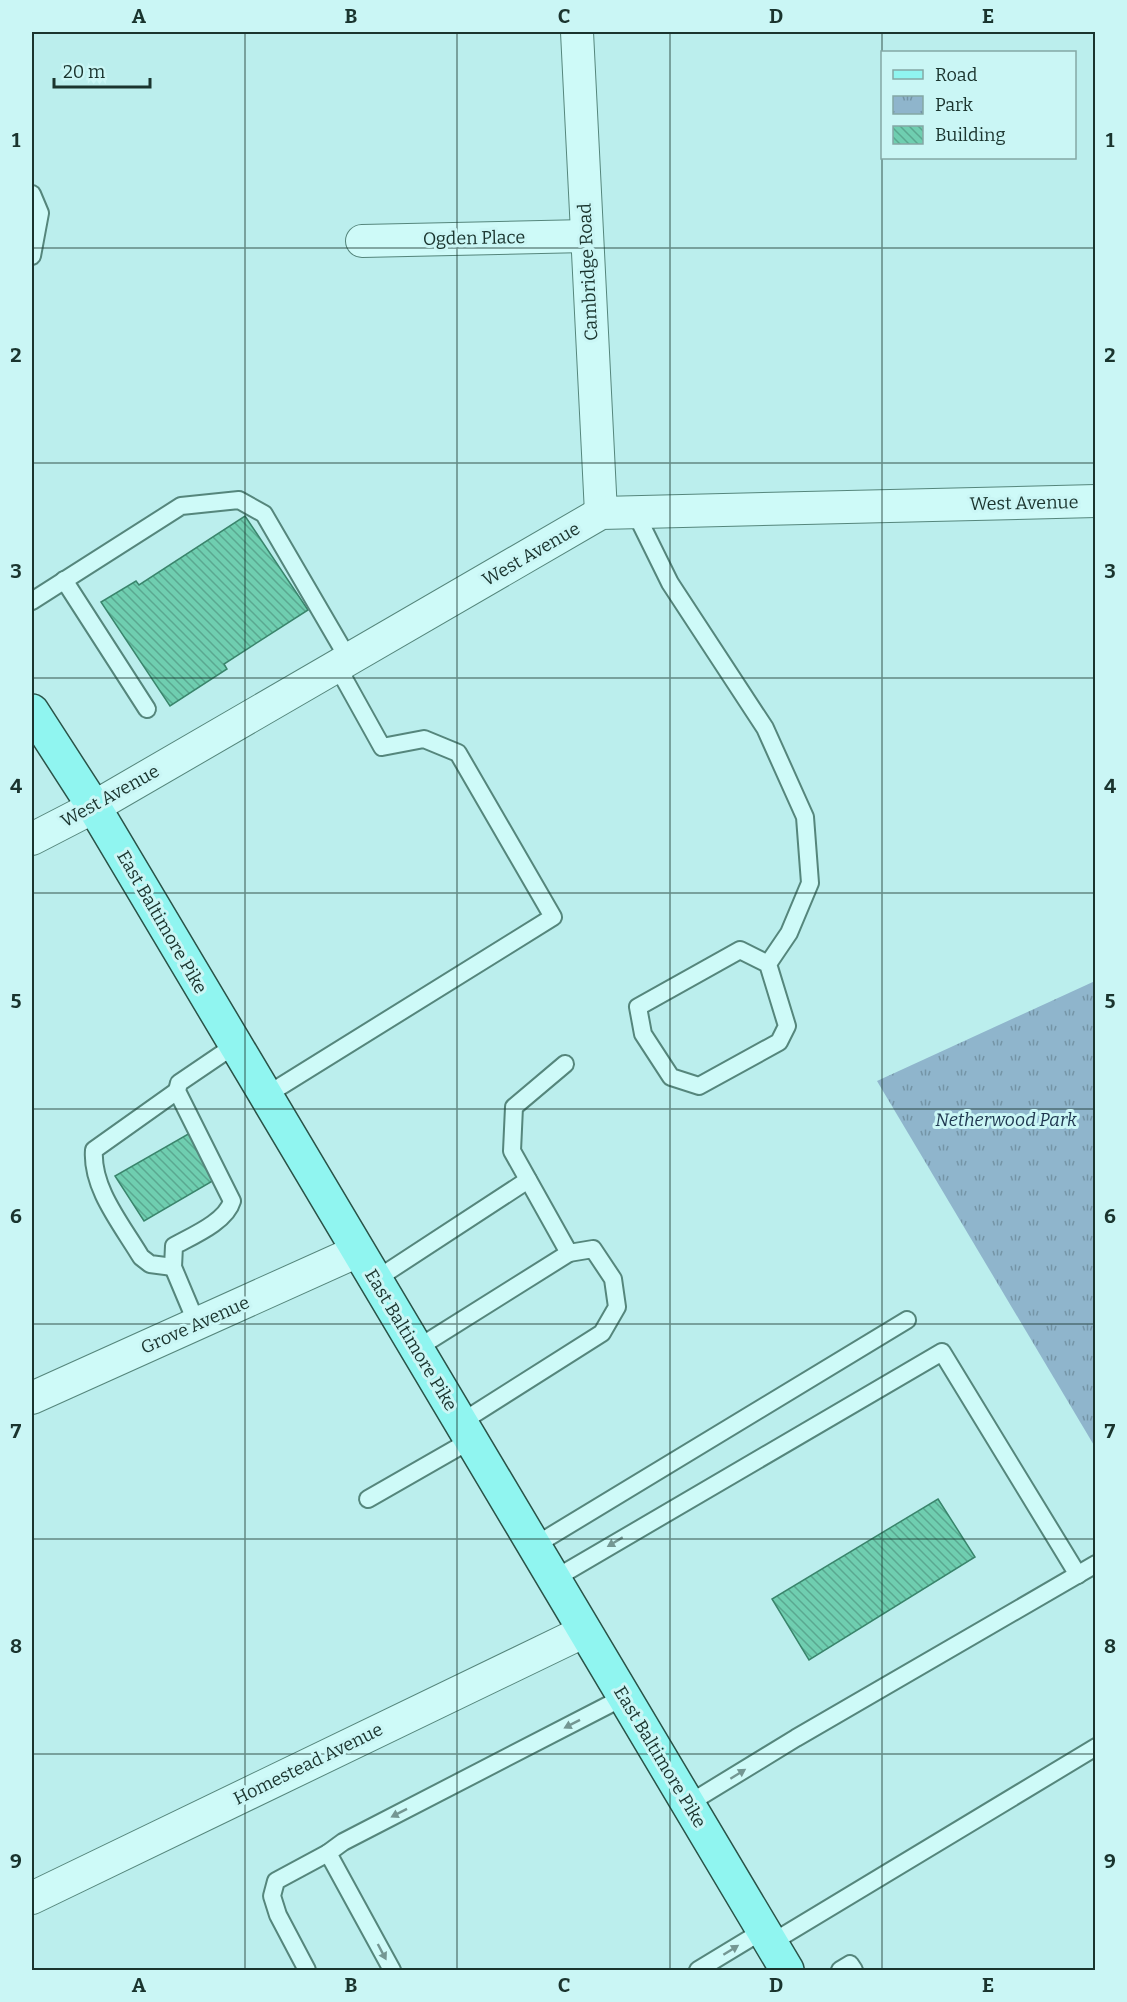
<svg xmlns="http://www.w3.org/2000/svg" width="1127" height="2002" viewBox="0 0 1127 2002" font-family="Bitter,serif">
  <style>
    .park { fill: url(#park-tufts) }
    .building { fill: url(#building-back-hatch); stroke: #3a856c; stroke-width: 1.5 }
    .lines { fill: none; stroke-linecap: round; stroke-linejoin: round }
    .lane-casing { stroke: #55867c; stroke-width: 20 }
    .street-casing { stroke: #55867c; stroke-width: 34 }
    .primary-casing { stroke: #2a5348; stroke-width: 36 }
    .lane { stroke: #cefaf8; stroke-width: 16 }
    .street { stroke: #cefaf8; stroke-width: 32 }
    .primary { stroke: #90f5f0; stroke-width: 33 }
    .oneway { fill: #749793 }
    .grid { fill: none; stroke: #1a342e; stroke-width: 1.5; stroke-opacity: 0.55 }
    .labels { text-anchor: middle; stroke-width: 6; stroke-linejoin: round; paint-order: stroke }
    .street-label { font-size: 18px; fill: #1a342e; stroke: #caf6f5 }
    .park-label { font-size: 18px; font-style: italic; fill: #203851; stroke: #caf6f5 }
    .neatline { fill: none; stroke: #1a342e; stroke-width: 2 }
    .grid-label { font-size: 20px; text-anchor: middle; font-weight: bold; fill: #1a342e }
  </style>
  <defs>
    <pattern id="park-tufts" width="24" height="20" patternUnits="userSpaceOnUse" patternTransform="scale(1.5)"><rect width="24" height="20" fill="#8fb5cc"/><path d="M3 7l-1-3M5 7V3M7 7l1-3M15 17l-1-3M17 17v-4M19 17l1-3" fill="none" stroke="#7494a6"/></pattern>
    <pattern id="building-back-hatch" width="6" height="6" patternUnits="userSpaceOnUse" patternTransform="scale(1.5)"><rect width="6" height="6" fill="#6fceb0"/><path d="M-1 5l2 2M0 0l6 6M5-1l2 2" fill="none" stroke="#5aa890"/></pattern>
  </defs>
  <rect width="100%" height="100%" fill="#bbeeed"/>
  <polygon class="park" points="1095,981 1095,1447 877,1081"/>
  <g class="building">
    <polygon points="245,516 308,610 224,664 227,669 170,706 101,602 136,581 139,585"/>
    <polygon points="190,1133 216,1179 144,1221 115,1176"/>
    <polygon points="938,1499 975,1557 809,1660 772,1599"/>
  </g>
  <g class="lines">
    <defs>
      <g id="lane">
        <polyline points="32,194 40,213 32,256"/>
        <polyline points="635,512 670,583 765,728 805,817 810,883 789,933 768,964 740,950 638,1007 643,1034 671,1077 699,1086 779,1042 787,1026 768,964"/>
        <polyline points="64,580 147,709"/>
        <polyline points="32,601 181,506 239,500 264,514 349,660"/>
        <polyline points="265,1096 553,917 458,753 424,739 382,747 337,666"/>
        <path d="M173 1267 150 1264 141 1257C122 1225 91 1188 94 1150L177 1091"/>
        <polyline points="375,1280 528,1180"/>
        <path d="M197 1324 173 1267 174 1246C192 1236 226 1222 232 1201L177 1091 179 1083 235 1045"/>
        <polyline points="416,1349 569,1253"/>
        <polyline points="460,1423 602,1333 617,1307 613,1279 593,1249 569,1253 512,1151 514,1107 565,1064"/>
        <polyline points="368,1499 471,1440"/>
        <polyline points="534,1546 907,1320"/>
        <polyline points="554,1579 942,1352 1078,1575"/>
        <polyline points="688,1804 796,1738 1096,1564"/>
        <polyline points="771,1943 1096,1747"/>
        <polyline points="307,1970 278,1915 272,1896 276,1881 328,1853"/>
        <polyline points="392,1970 328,1853 343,1842 624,1697"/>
        <polyline points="698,1970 764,1930"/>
        <polyline points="840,1970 850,1964 854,1970"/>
      </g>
      <g id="street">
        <polyline points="577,32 601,513"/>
        <polyline points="362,241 586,236"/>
        <polyline points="32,839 94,807 601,513 1096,501"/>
        <polyline points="32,1398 358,1251"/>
        <polyline points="32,1898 585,1631"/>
      </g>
      <polyline id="primary" points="32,711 94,807 787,1970"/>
    </defs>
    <use href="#lane" class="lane-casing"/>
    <use href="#street" class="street-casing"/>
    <use href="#primary" class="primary-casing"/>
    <use href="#lane" class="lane"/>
    <use href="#street" class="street"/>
    <use href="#primary" class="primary"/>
  </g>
  <defs><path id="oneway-solid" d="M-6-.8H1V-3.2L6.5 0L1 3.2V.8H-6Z" transform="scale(1.5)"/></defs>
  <g class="oneway">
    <use href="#oneway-solid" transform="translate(615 1542) rotate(149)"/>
    <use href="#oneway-solid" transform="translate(572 1724) rotate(153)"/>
    <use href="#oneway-solid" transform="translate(738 1774) rotate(-32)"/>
    <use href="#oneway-solid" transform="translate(399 1813) rotate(153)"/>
    <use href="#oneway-solid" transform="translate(731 1950) rotate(-32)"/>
    <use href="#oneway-solid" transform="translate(382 1952) rotate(62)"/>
  </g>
  <path class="grid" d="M245 32V1970M457 32V1970M670 32V1970M882 32V1970M32 248H1096M32 463H1096M32 678H1096M32 893H1096M32 1109H1096M32 1324H1096M32 1539H1096M32 1754H1096"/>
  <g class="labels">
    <g class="street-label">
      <text transform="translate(474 238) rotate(-1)" y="6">Ogden Place</text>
      <text transform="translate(588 272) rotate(-93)" y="6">Cambridge Road</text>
      <text transform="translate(1024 503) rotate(-1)" y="6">West Avenue</text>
      <text transform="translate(531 554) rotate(-30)" y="6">West Avenue</text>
      <text transform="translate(110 796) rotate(-29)" y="6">West Avenue</text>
      <text transform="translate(162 922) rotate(60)" y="6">East Baltimore Pike</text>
      <text transform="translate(195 1325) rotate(-24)" y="6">Grove Avenue</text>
      <text transform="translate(411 1340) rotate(59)" y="6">East Baltimore Pike</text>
      <text transform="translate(660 1757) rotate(59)" y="6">East Baltimore Pike</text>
      <text transform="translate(308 1764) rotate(-26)" y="6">Homestead Avenue</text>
    </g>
    <g class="park-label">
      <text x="1006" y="1126">Netherwood Park</text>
    </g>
  </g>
  <rect width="1127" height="2002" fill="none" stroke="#caf6f5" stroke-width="66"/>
  <rect x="881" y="51" width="195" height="108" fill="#caf6f5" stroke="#84a8a5" stroke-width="1.5"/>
  <rect x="893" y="70" width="30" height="9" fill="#90f5f0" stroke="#84a8a5" stroke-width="1.5"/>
  <text x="935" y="81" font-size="18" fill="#1a342e">Road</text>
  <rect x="893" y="96" width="30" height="18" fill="url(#park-tufts)" stroke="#84a8a5" stroke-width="1.5"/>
  <text x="935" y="111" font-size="18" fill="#1a342e">Park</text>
  <rect x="893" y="126" width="30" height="18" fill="url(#building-back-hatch)" stroke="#84a8a5" stroke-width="1.5"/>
  <text x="935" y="141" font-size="18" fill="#1a342e">Building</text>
  <path d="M54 78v9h96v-9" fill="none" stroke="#1a342e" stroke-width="3"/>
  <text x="63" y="78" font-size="18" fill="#1a342e" stroke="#caf6f5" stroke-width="4.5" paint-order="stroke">20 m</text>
  <rect x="33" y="33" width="1061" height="1936" class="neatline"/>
  <g class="grid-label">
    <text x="139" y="23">A</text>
    <text x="351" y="23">B</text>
    <text x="564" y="23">C</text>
    <text x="776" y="23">D</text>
    <text x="988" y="23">E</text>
    <text x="16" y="147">1</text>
    <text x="1110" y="147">1</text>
    <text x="16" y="362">2</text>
    <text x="1110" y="362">2</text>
    <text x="16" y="578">3</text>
    <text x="1110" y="578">3</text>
    <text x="16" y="793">4</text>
    <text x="1110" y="793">4</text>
    <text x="16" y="1008">5</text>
    <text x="1110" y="1008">5</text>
    <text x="16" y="1223">6</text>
    <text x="1110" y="1223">6</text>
    <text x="16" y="1438">7</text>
    <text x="1110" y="1438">7</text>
    <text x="16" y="1653">8</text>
    <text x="1110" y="1653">8</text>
    <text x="16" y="1868">9</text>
    <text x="1110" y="1868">9</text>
    <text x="139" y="1992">A</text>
    <text x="351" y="1992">B</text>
    <text x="564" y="1992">C</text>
    <text x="776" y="1992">D</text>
    <text x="988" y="1992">E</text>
  </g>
</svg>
